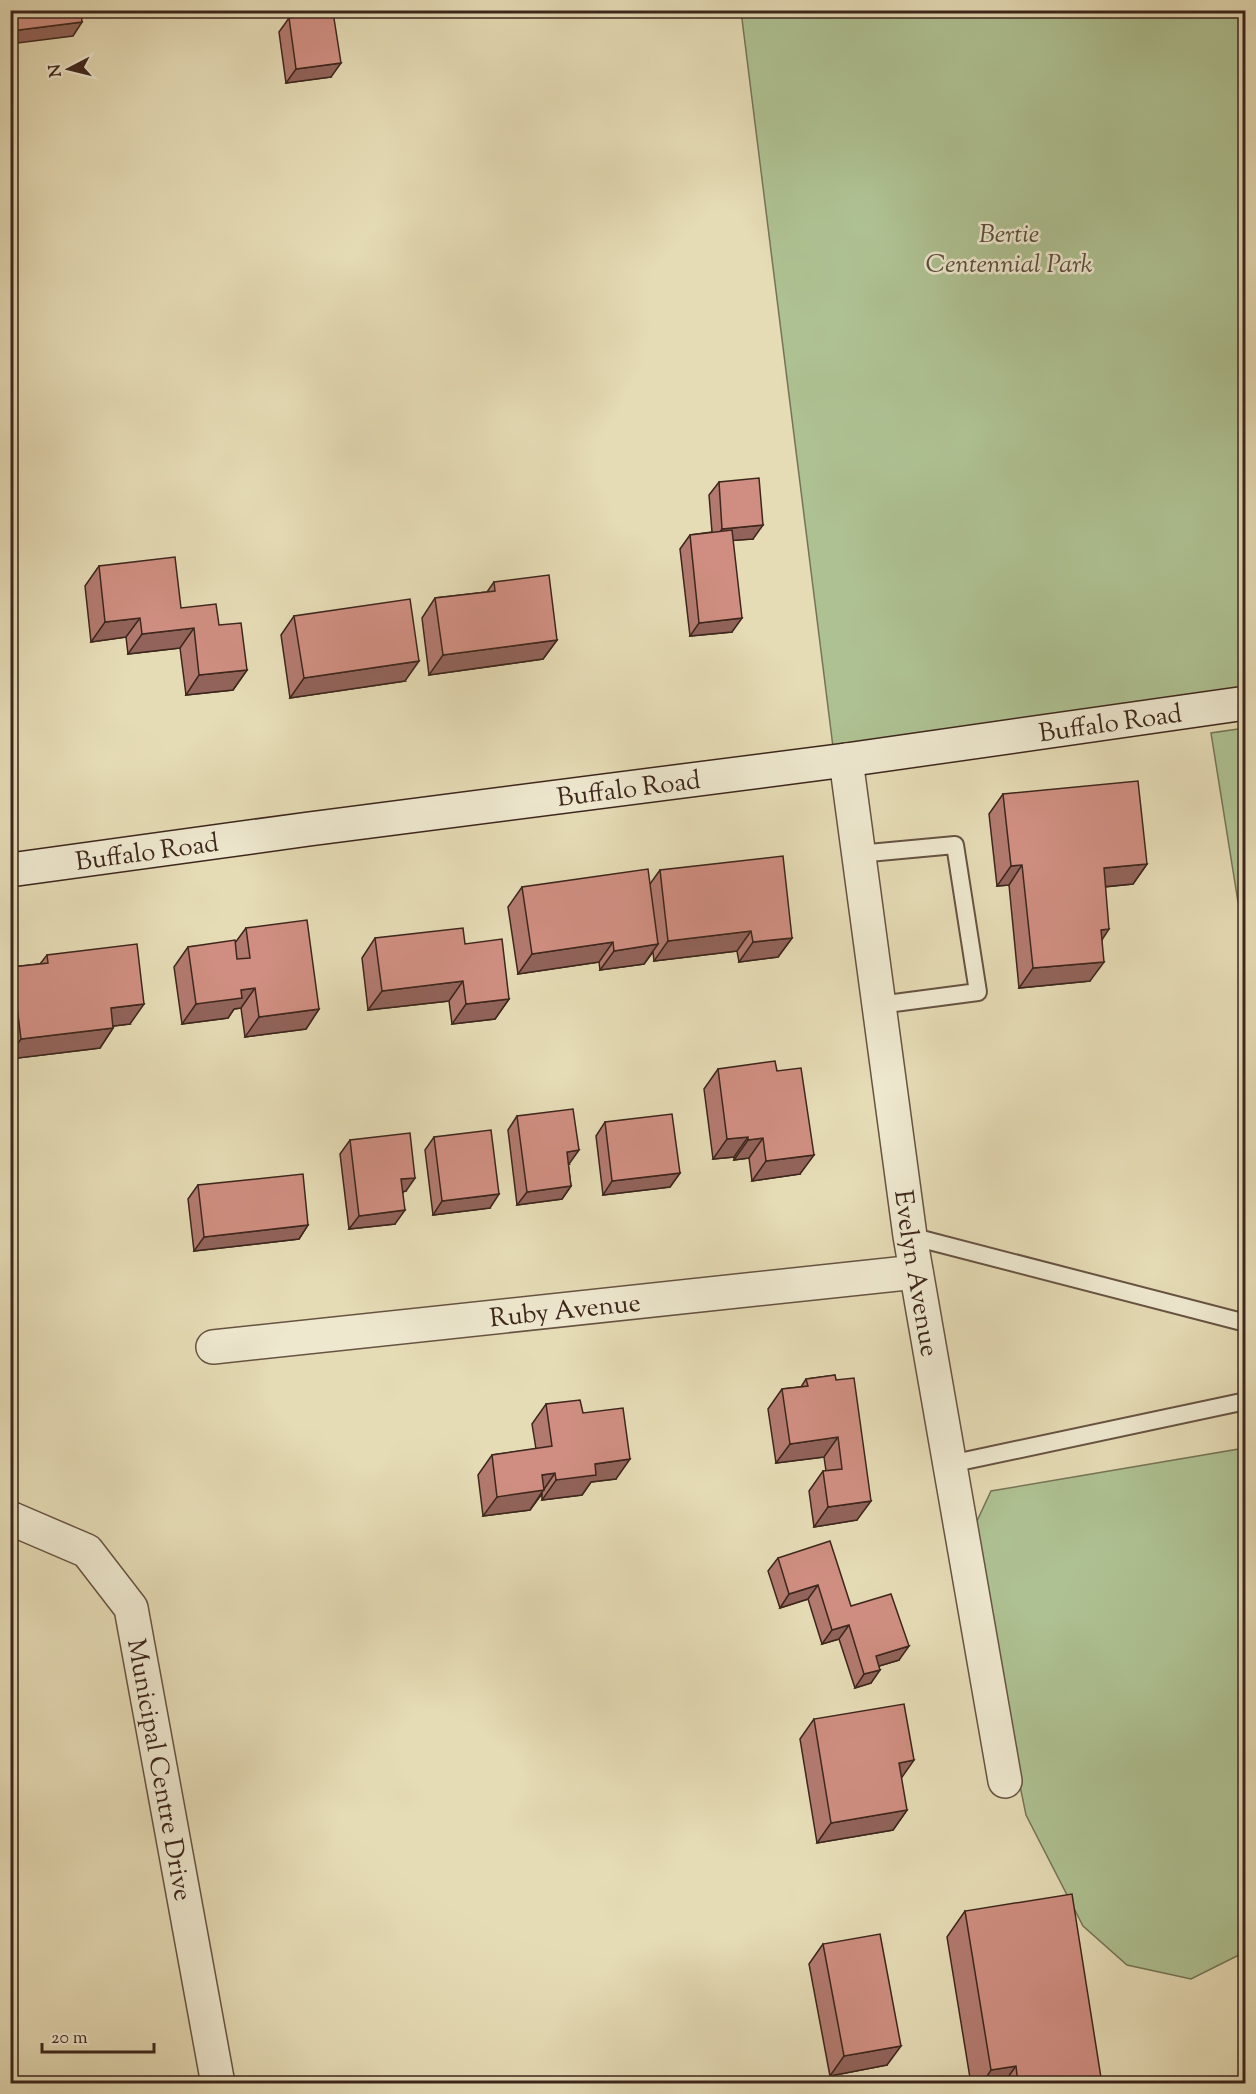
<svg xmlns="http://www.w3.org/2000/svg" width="1256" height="2094" viewBox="0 0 1256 2094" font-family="'Sorts Mill Goudy',serif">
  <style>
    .green { fill: #aec192; stroke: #767457; stroke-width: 1.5 }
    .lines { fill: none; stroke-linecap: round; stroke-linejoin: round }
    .lane-casing { stroke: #675342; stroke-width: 20 }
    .street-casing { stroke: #675342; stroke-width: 36 }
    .secondary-casing { stroke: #3d261c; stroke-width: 36 }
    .lane { stroke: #eee8cf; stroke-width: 16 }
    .street { stroke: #eee8cf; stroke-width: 33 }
    .secondary { stroke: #eee8cf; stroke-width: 33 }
    .wall { fill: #b27a6f; stroke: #3d261c; stroke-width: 1.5 }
    .shaded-wall { fill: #91635a; stroke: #3d261c; stroke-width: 1.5 }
    .building { fill: #cf8e81; stroke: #3d261c; stroke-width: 1.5 }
    .labels { text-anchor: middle; stroke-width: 5; stroke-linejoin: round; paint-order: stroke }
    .park-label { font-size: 26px; font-style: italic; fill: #594d3a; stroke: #eee8cf }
    .street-label { font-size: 26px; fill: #3d261c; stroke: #eee8cf }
  </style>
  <rect width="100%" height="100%" fill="#e5dbb5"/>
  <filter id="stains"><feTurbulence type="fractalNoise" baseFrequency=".00333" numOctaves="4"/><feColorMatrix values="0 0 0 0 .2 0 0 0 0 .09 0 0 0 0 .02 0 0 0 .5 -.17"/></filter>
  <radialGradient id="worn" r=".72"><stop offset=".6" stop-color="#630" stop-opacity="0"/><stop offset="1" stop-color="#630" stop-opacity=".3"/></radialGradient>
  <g class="green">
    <polygon points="741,11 1245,11 1245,699 834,755"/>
    <polygon points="1245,728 1246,728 1245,910 1238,902 1211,733"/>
    <polygon points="1245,1448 1245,1952 1191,1979 1127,1965 1083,1926 1026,1815 969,1538 991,1491"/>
  </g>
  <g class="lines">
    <defs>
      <g id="lane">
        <polyline points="858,854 955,845 978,992 879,1005"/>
        <polyline points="910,1236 1246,1323"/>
        <polyline points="950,1464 1246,1401"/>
      </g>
      <g id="street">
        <path id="s1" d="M846 760 910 1236 1005 1781"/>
        <path id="s2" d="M213 1347 916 1272"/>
        <path id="s3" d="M10 1518 87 1551 131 1608 218 2084"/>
      </g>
      <g id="secondary">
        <path id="s4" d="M10 870 309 829 846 760 1246 703"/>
      </g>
    </defs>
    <use href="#lane" class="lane-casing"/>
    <use href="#street" class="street-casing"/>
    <use href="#secondary" class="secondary-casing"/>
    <use href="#lane" class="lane"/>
    <use href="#street" class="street"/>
    <use href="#secondary" class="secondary"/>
  </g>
  <g class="wall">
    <polygon points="289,18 331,77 286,83 279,32"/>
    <polygon points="719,482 753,539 733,540 732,632 690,636 680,549 690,535 712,532 709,495"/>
    <polygon points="99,566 181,608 219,625 247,670 233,690 186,695 180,648 128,654 126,637 91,642 85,586"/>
    <polygon points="494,582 557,640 543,659 429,675 422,618 435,598 487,592"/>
    <polygon points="294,616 405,681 290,698 281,635"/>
    <polygon points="1003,794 1147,864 1133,884 1105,887 1102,940 1090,981 1019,988 1009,885 997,886 989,814"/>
    <polygon points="660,870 792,938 778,957 739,962 737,951 654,961 653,952 644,964 600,970 599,962 518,974 508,907 522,887 650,884"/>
    <polygon points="246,928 319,1009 306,1029 245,1037 241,1008 234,1009 228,1018 182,1024 174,967 188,947 235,943"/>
    <polygon points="375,938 465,944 509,999 495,1019 452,1024 449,1001 368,1010 362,958"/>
    <polygon points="47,955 130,1024 113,1026 113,1028 100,1048 10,1059 10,969 12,967 40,964"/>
    <polygon points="718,1069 800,1174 752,1181 749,1158 734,1160 734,1157 713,1159 704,1089"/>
    <polygon points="517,1116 569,1164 568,1164 571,1186 562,1199 517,1205 508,1130"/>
    <polygon points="605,1122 680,1173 670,1187 603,1195 596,1136"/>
    <polygon points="434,1137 490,1208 433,1215 425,1150"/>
    <polygon points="350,1140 406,1191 403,1192 395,1224 349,1229 340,1154"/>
    <polygon points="198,1185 308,1225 299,1239 194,1251 188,1199"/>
    <polygon points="835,1375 857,1520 814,1527 809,1491 823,1471 826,1471 824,1457 776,1463 768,1409 782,1389 801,1387 806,1379"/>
    <polygon points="546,1404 583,1413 616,1479 591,1482 582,1495 542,1500 542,1494 530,1510 483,1516 478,1475 492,1455 536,1449 532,1424"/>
    <polygon points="778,1558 851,1606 899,1660 879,1666 871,1683 855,1688 839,1639 822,1644 808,1599 780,1608 768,1571"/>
    <polygon points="814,1719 907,1810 893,1830 817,1843 800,1739"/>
    <polygon points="965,1911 1102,2084 971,2084 947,1937"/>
    <polygon points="823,1944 887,2065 830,2076 809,1964"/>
  </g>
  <g class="shaded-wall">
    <polygon points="360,10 391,10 358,14"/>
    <polygon points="82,22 73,36 10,44 11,31"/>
    <polygon points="341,63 331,77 286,83 296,69"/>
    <polygon points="763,525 753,539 713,542 722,529"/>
    <polygon points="140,618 126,637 91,642 105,622"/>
    <polygon points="742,618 732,632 690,636 699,623"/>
    <polygon points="194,628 180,648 128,654 142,634"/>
    <polygon points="557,640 543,659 429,675 443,655"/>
    <polygon points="419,661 405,681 290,698 304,678"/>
    <polygon points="247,670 233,690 186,695 199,675"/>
    <polygon points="1147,864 1133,884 1090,888 1104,868"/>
    <polygon points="1022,865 1009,885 997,886 1011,866"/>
    <polygon points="1109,929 1096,949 1101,930"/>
    <polygon points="751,931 737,951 654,961 668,941"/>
    <polygon points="792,938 778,957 739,962 753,942"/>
    <polygon points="613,942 599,962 518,974 532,954"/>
    <polygon points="658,944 644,964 600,970 614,951"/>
    <polygon points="1104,962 1090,981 1019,988 1033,968"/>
    <polygon points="463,981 449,1001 368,1010 382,991"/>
    <polygon points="255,988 241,1008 234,1009 228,1018 182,1024 196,1004 241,990"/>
    <polygon points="509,999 495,1019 452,1024 466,1004"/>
    <polygon points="144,1004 130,1024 97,1028 111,1008"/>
    <polygon points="319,1009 306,1029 245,1037 259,1017"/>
    <polygon points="113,1028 100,1048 10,1059 10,1054 21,1039"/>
    <polygon points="748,1137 734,1157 713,1159 727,1139"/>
    <polygon points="763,1138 749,1158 734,1160 748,1140"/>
    <polygon points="579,1150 569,1164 557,1165 567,1152"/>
    <polygon points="814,1155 800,1174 752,1181 766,1161"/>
    <polygon points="680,1173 670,1187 603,1195 612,1181"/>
    <polygon points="415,1178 406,1191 392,1193 401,1179"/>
    <polygon points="571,1186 562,1199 517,1205 527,1192"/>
    <polygon points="499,1194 490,1208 433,1215 442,1201"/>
    <polygon points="405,1210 395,1224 349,1229 359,1216"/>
    <polygon points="308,1225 299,1239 194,1251 204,1237"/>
    <polygon points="838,1437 824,1457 776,1463 790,1444"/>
    <polygon points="630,1459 616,1479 591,1482 582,1495 542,1500 556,1480 595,1464"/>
    <polygon points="555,1473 530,1510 483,1516 497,1497 542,1475"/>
    <polygon points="871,1501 857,1520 814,1527 828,1507"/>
    <polygon points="818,1585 808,1599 780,1608 789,1594"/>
    <polygon points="849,1625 839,1639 822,1644 832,1630"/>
    <polygon points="909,1646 899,1660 866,1670 876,1656"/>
    <polygon points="880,1670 871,1683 855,1688 864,1674"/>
    <polygon points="914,1760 900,1780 899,1763"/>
    <polygon points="907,1810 893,1830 817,1843 831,1823"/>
    <polygon points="901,2046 887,2065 830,2076 844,2056"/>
    <polygon points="1016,2066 1003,2084 982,2084 991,2070"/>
  </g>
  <g class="building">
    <polygon points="10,10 81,10 82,22 11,31"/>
    <polygon points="333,12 341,63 296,69 289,18"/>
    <polygon points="759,478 763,525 722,529 719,482"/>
    <polygon points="732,530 742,618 699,623 690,535"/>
    <polygon points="175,557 181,608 216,604 219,625 241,623 247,670 199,675 194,628 142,634 140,618 105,622 99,566"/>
    <polygon points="549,575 557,640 443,655 435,598 495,591 494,582"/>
    <polygon points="410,599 419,661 304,678 294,616"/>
    <polygon points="1138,781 1147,864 1104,868 1109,929 1101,930 1104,962 1033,968 1022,865 1011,866 1003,794"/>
    <polygon points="783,856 792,938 753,942 751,931 668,941 660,870"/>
    <polygon points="648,869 658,944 614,951 613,942 532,954 522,887"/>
    <polygon points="307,920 319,1009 259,1017 255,988 241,990 242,998 196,1004 188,947 235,940 237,959 250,958 246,928"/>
    <polygon points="463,928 465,944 502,939 509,999 466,1004 463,981 382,991 375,938"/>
    <polygon points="137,944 144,1004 111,1008 113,1028 21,1039 12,967 48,963 47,955"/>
    <polygon points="775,1061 777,1071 801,1068 814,1155 766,1161 763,1138 748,1140 748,1137 727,1139 718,1069"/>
    <polygon points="10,1085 13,1102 10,1102"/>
    <polygon points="573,1109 579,1150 567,1152 571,1186 527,1192 517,1116"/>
    <polygon points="672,1114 680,1173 612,1181 605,1122"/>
    <polygon points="491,1130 499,1194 442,1201 434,1137"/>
    <polygon points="410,1133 415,1178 401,1179 405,1210 359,1216 350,1140"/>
    <polygon points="303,1174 308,1225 204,1237 198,1185"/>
    <polygon points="835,1375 836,1380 854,1378 871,1501 828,1507 823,1471 842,1469 838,1437 790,1444 782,1389 808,1386 806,1379"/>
    <polygon points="580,1400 583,1413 623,1408 630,1459 595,1464 596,1475 556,1480 555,1473 542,1475 544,1490 497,1497 492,1455 552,1446 546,1404"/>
    <polygon points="830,1541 851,1606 891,1594 909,1646 876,1656 880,1670 864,1674 849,1625 832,1630 818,1585 789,1594 778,1558"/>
    <polygon points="904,1704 914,1760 899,1763 907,1810 831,1823 814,1719"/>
    <polygon points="1072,1894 1102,2084 1018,2084 1016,2066 991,2070 965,1911"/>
    <polygon points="880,1934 901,2046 844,2056 823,1944"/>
  </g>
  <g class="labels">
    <g class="park-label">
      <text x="1009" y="242">Bertie<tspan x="1009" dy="30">Centennial Park</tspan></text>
    </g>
    <g class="street-label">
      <text dy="9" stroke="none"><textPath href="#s4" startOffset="1110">Buffalo Road</textPath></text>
      <text dy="9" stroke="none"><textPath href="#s4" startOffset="624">Buffalo Road</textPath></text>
      <text dy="9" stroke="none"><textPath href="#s4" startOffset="138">Buffalo Road</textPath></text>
      <text dy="9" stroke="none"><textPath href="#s1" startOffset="518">Evelyn Avenue</textPath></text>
      <text dy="9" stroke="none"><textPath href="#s2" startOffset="354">Ruby Avenue</textPath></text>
      <text dy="9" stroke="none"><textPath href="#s3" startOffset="320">Municipal Centre Drive</textPath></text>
    </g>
  </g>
  <rect width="1256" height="2094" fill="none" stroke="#e5dbb5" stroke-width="36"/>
  <rect x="12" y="12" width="1232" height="2070" fill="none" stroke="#3d261c" stroke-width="3"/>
  <rect x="18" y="18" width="1220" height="2058" fill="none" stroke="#3d261c" stroke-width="1.5"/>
  <g transform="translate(69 69) rotate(263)" stroke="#eee8cf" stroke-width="4.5" paint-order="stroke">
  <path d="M0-4.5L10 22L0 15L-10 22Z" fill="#3d261c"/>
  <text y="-9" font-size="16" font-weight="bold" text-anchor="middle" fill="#3d261c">N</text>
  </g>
  <path d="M42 2043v9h112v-9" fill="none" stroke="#3d261c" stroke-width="3"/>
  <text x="51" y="2043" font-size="18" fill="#3d261c" stroke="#eee8cf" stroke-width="4.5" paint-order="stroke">20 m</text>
  <rect width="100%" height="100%" filter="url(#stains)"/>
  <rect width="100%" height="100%" fill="url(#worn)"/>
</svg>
